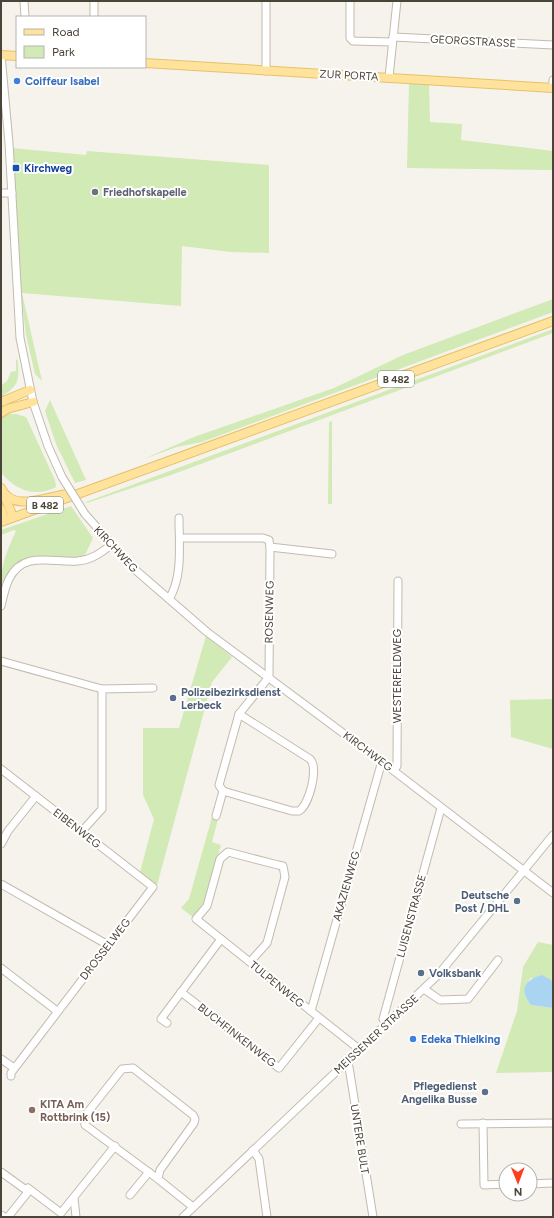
<svg xmlns="http://www.w3.org/2000/svg" width="554" height="1218" viewBox="0 0 554 1218" font-family="Figtree,sans-serif">
  <style>
    .green { fill: #d2eab5 }
    .water { fill: #a9d4f2 }
    .lines { fill: none; stroke-linecap: round; stroke-linejoin: round }
    .minor-casing { stroke: #c2bbae; stroke-width: 9 }
    .major-casing { stroke: #e6c16a; stroke-width: 10 }
    .minor { stroke: #fff; stroke-width: 7 }
    .major { stroke: #ffe39c; stroke-width: 8 }
    .minor-bridge-casing { stroke: #c2bbae; stroke-width: 9; stroke-linecap: butt }
    .minor-bridge { stroke: #fff; stroke-width: 7 }
    .shop-dot { fill: #3f7fe0; stroke: #fff; stroke-width: 1.5 }
    .transit-dot { fill: #1a4fb4; stroke: #fff; stroke-width: 1.5 }
    .worship-dot { fill: #6b7280; stroke: #fff; stroke-width: 1.5 }
    .service-dot { fill: #5c6f8a; stroke: #fff; stroke-width: 1.5 }
    .education-dot { fill: #8d6e63; stroke: #fff; stroke-width: 1.5 }
    .labels { text-anchor: middle; stroke-width: 4; stroke-linejoin: round; paint-order: stroke }
    .shield { fill: #fff; stroke: #817c74; stroke-width: 1 }
    .shield-label { font-size: 10px; font-weight: bold; fill: #4b4439 }
    .street-label { font-size: 11px; fill: #4b4439; stroke: #fff }
    .shop-label { font-size: 11px; font-weight: bold; fill: #366cbe; stroke: #fff; text-anchor: start }
    .transit-label { font-size: 11px; font-weight: bold; fill: #164399; stroke: #fff; text-anchor: start }
    .worship-label { font-size: 11px; font-weight: bold; fill: #5b616d; stroke: #fff; text-anchor: start }
    .service-label { font-size: 11px; font-weight: bold; fill: #4e5e75; stroke: #fff; text-anchor: start }
    .education-label { font-size: 11px; font-weight: bold; fill: #785e54; stroke: #fff; text-anchor: start }
  </style>
  <rect width="100%" height="100%" fill="#f6f3ec"/>
  <g class="green">
    <polygon points="409,82 429,83 430,122 462,124 461,140 553,151 553,170 407,168"/>
    <polygon points="12,148 86,155 87,151 269,165 269,253 231,252 182,246 181,306 22,293 42,381 35,374 26,335 22,302"/>
    <polygon points="553,299 553,312 202,442 177,447 141,460 194,437 334,388 403,355"/>
    <polygon points="553,329 553,333 171,475 87,503 86,502"/>
    <path d="M16 359 18 361C19 382 19 385 1 397V386L7 381 11 372 16 371Z"/>
    <polygon points="50,400 86,480 75,483 56,444 45,411"/>
    <path d="M7 414H16L26 417 55 480 56 487C36 498 14 490 1 472V417Z"/>
    <polygon points="332,421 332,504 328,504 329,422"/>
    <path d="M71 506 93 538 85 555 78 563C60 562 36 556 20 568 11 576 14 578 1 583 1 564 8 548 16 531L14 530 1 535V530Z"/>
    <polygon points="206,636 232,657 212,682 156,889 139,876 154,819 143,795 143,728 179,728"/>
    <polygon points="553,699 553,749 511,737 510,700"/>
    <polygon points="212,817 218,819 212,842 221,845 205,901 193,917 181,908 189,899"/>
    <path d="M538 942 553 945V983L551 980 531 978C523 987 524 995 531 1005L553 1008V1072L496 1073 517 1011 523 967Z"/>
  </g>
  <path class="water" d="M542 975 551 980 553 983V1008L531 1005C519 990 524 980 542 975Z"/>
  <g class="lines">
    <defs>
      <g id="minor">
        <polyline points="24,1 25,17"/>
        <polyline points="94,1 94,17"/>
        <polyline points="350,1 350,38 353,41 392,42"/>
        <polyline points="393,37 553,45"/>
        <polyline points="1,55 9,143 20,338 33,402 48,446 62,477"/>
        <polyline points="266,71 266,1"/>
        <polyline points="389,77 397,1"/>
        <polyline points="553,88 553,80"/>
        <polyline points="1,193 12,193"/>
        <polyline points="85,514 132,567 207,632 394,771 553,893"/>
        <polyline points="184,538 263,538 269,540 270,547 269,677 239,714 219,785 223,791"/>
        <polyline points="270,547 332,554"/>
        <path d="M169 599C183 577 179 544 179 518"/>
        <path d="M1 606C3 598 5 587 9 579 24 550 52 563 78 561 91 560 101 553 111 545"/>
        <polyline points="1,661 102,689 153,688"/>
        <polyline points="1,769 153,887 11,1073 11,1076"/>
        <polyline points="394,771 397,766 398,581"/>
        <path d="M216 816 223 791 292 811H299C309 805 319 768 310 759L239 714"/>
        <polyline points="82,831 102,809 102,689"/>
        <polyline points="1,844 8,831 36,796"/>
        <polyline points="1,884 108,945"/>
        <path d="M250 962 267 943 285 877 283 866 278 865 228 852 220 859 207 906 196 919C250 962 304 1006 359 1049"/>
        <polyline points="1,968 57,1011"/>
        <polyline points="424,989 440,1000 468,999 498,960"/>
        <polyline points="181,992 279,1068 319,1018"/>
        <polyline points="311,1011 382,761"/>
        <polyline points="167,1023 161,1019 221,939"/>
        <polyline points="386,1023 383,1019 441,808"/>
        <polyline points="1,1059 14,1068"/>
        <polyline points="345,1063 349,1067 373,1217"/>
        <polyline points="483,1123 484,1185 506,1184"/>
        <polyline points="461,1124 553,1123"/>
        <polyline points="253,1150 259,1159 267,1217"/>
        <polyline points="1,1172 26,1190"/>
        <polyline points="158,1179 160,1170 194,1123 195,1119 193,1115 133,1068 122,1069 84,1117 85,1125 158,1179 193,1207"/>
        <polyline points="530,1184 553,1183"/>
        <polyline points="26,1190 28,1188 61,1213 115,1146"/>
        <polyline points="130,1195 149,1172"/>
        <polyline points="74,1198 76,1217"/>
        <polyline points="1,1215 4,1217"/>
        <polyline points="8,1217 28,1192 26,1190"/>
        <polyline points="183,1217 438,975 553,835"/>
      </g>
      <g id="major">
        <polyline points="1,55 17,56"/>
        <polyline points="145,63 553,88"/>
        <polyline points="1,402 30,390"/>
        <polyline points="1,413 7,409 33,402"/>
        <path d="M1 488C13 514 48 495 69 494"/>
        <polyline points="3,492 13,517"/>
        <polyline points="1,509 5,520"/>
        <polyline points="1,522 553,321"/>
      </g>
    </defs>
    <use href="#minor" class="minor-casing"/>
    <use href="#major" class="major-casing"/>
    <use href="#minor" class="minor"/>
    <use href="#major" class="major"/>
    <defs>
      <polyline id="minor-bridge" points="62,477 85,514"/>
    </defs>
    <use href="#minor-bridge" class="minor-bridge-casing"/>
    <use href="#minor-bridge" class="minor-bridge"/>
  </g>
  <g class="shop-dot">
    <circle cx="17" cy="81" r="4"/>
    <circle cx="413" cy="1039" r="4"/>
  </g>
  <rect class="transit-dot" x="12" y="164" width="8" height="8" rx="2"/>
  <circle class="worship-dot" cx="95" cy="192" r="4"/>
  <g class="service-dot">
    <circle cx="173" cy="698" r="4"/>
    <circle cx="517" cy="901" r="4"/>
    <circle cx="421" cy="973" r="4"/>
    <circle cx="485" cy="1092" r="4"/>
  </g>
  <circle class="education-dot" cx="32" cy="1110" r="4"/>
  <g class="labels">
    <g class="shield">
      <rect x="378" y="371" width="36" height="16" rx="3"/>
      <rect x="27" y="497" width="36" height="16" rx="3"/>
    </g>
    <g class="shield-label">
      <text x="396" y="383">B 482</text>
      <text x="45" y="509">B 482</text>
    </g>
    <g class="street-label">
      <text transform="translate(473 41) rotate(3)" y="4">GEORGSTRASSE</text>
      <text transform="translate(349 75) rotate(3)" y="4">ZUR PORTA</text>
      <text transform="translate(116 549) rotate(47)" y="4">KIRCHWEG</text>
      <text transform="translate(269 612) rotate(-89)" y="4">ROSENWEG</text>
      <text transform="translate(397 676) rotate(-90)" y="4">WESTERFELDWEG</text>
      <text transform="translate(368 751) rotate(37)" y="4">KIRCHWEG</text>
      <text transform="translate(77 828) rotate(38)" y="4">EIBENWEG</text>
      <text transform="translate(346 886) rotate(-74)" y="4">AKAZIENWEG</text>
      <text transform="translate(411 916) rotate(-75)" y="4">LUISENSTRASSE</text>
      <text transform="translate(105 949) rotate(-52)" y="4">DROSSELWEG</text>
      <text transform="translate(277 984) rotate(39)" y="4">TULPENWEG</text>
      <text transform="translate(376 1034) rotate(-43)" y="4">MEISSENER STRASSE</text>
      <text transform="translate(237 1035) rotate(38)" y="4">BUCHFINKENWEG</text>
      <text transform="translate(360 1139) rotate(81)" y="4">UNTERE BULT</text>
    </g>
    <g class="shop-label">
      <text x="25" y="85">Coiffeur Isabel</text>
      <text x="421" y="1043">Edeka Thielking</text>
    </g>
    <g class="transit-label">
      <text x="24" y="172">Kirchweg</text>
    </g>
    <g class="worship-label">
      <text x="103" y="196">Friedhofskapelle</text>
    </g>
    <g class="service-label">
      <text x="181" y="696">Polizeibezirksdienst<tspan x="181" dy="13">Lerbeck</tspan></text>
      <text x="509" y="899" text-anchor="end">Deutsche<tspan x="509" dy="13">Post / DHL</tspan></text>
      <text x="429" y="977">Volksbank</text>
      <text x="477" y="1090" text-anchor="end">Pflegedienst<tspan x="477" dy="13">Angelika Busse</tspan></text>
    </g>
    <g class="education-label">
      <text x="40" y="1108">KITA Am<tspan x="40" dy="13">Rottbrink (15)</tspan></text>
    </g>
  </g>
  <rect width="554" height="1218" fill="none" stroke="#4b4439" stroke-width="4"/>
  <rect x="16" y="16" width="130" height="52" fill="#ffffff" stroke="#b7b4b0"/>
  <rect x="24" y="29" width="20" height="6" fill="#ffe39c" stroke="#b7b4b0"/>
  <text x="52" y="36" font-size="12" fill="#4b4439">Road</text>
  <rect x="24" y="46" width="20" height="12" fill="#d2eab5" stroke="#b7b4b0"/>
  <text x="52" y="56" font-size="12" fill="#4b4439">Park</text>
  <g transform="translate(518 1182) rotate(179)"><circle r="19" fill="#ffffff" stroke="#b7b4b0"/>
  <path d="M0-3L7 15L0 10L-7 15Z" fill="#fc3f1d"/>
  <text y="-6" font-size="11" font-weight="bold" text-anchor="middle" fill="#4b4439">N</text>
  </g>
</svg>
